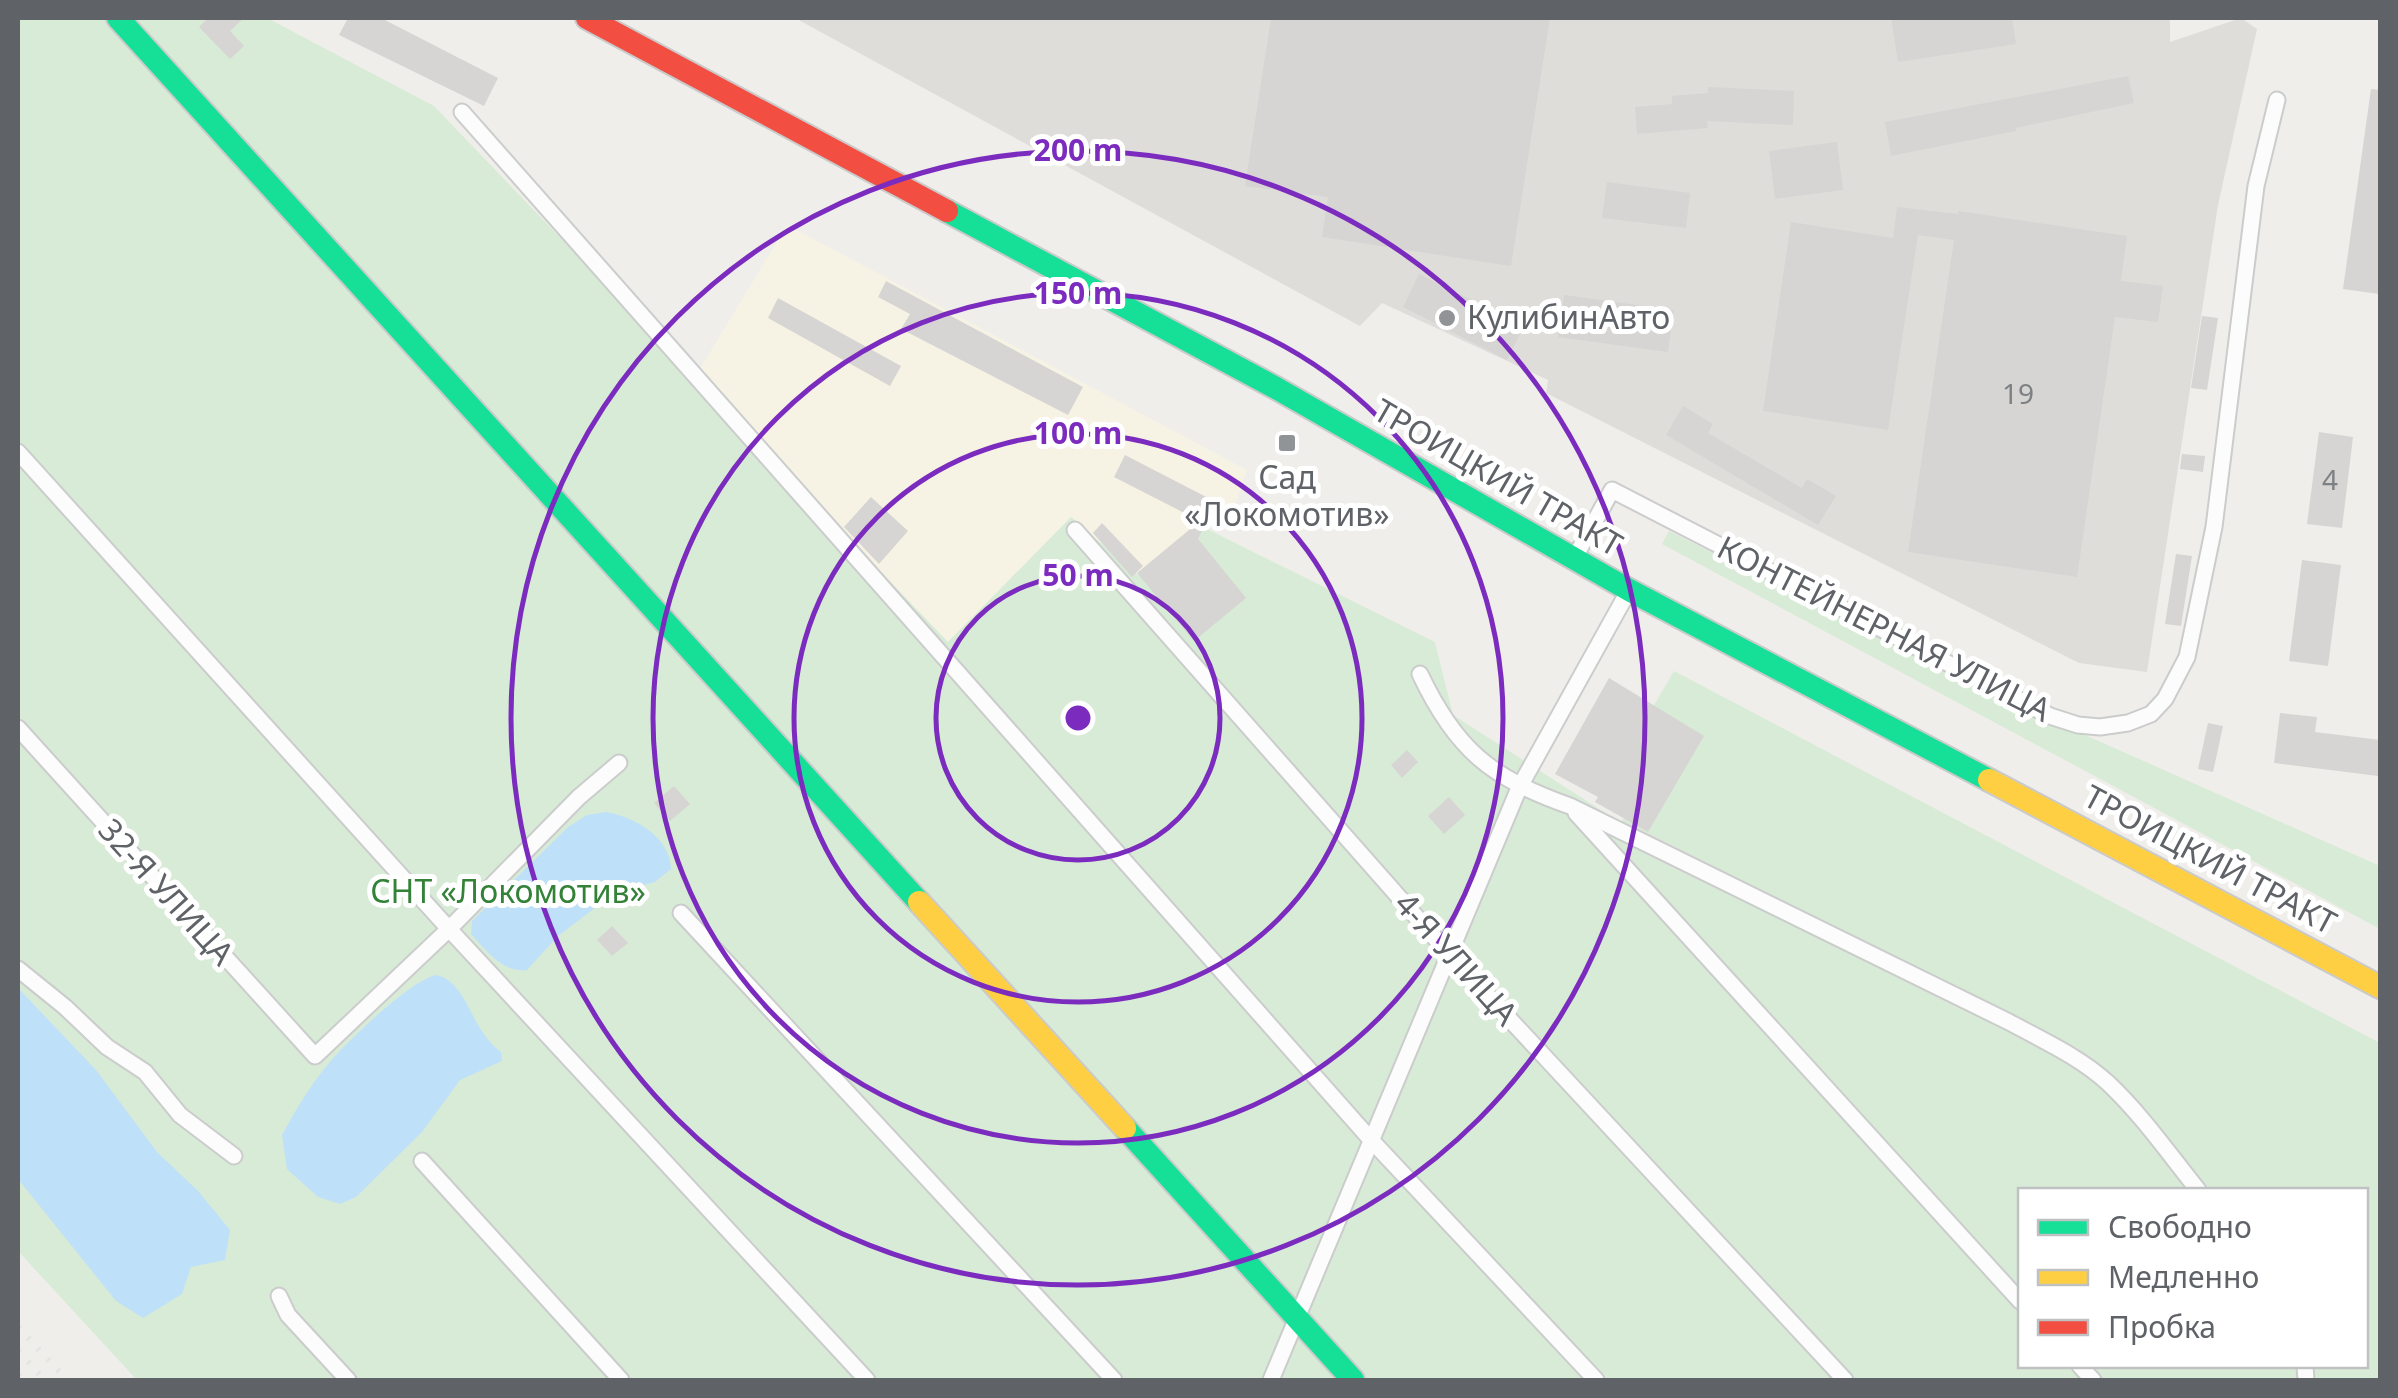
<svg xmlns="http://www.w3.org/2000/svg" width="2398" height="1398" viewBox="0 0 2398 1398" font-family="'Noto Sans',sans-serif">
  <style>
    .commercial { fill: #f7f3e4 }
    .industrial { fill: #dfddda }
    .green { fill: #d8ebd6; fill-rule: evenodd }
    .water { fill: #bfe0f9 }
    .building { fill: #d6d5d3 }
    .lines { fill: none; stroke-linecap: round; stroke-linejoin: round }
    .street-casing { stroke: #cbcccc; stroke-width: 19 }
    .fast-casing { stroke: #cacacb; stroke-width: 26 }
    .slow-casing { stroke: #cacacb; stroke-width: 26 }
    .jam-casing { stroke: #cacacb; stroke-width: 26 }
    .street { stroke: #fdfcfc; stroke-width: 15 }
    .fast { stroke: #16e098; stroke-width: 22 }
    .slow { stroke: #ffcf43; stroke-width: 22 }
    .jam { stroke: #f24e42; stroke-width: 22 }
    .rail { stroke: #e4e4e4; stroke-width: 6; stroke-dasharray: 2.5 12; stroke-linecap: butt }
    .ring { fill: none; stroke: #7b2cbf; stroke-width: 5 }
    .poi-dot { fill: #919496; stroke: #fff; stroke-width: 4 }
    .labels { text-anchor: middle; stroke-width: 10; stroke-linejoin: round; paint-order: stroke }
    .number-label { font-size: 28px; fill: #7e8184 }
    .poi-label { font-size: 32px; fill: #5f6368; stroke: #fff; text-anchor: start }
    .street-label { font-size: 32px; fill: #5f6368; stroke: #fff }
    .park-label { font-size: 32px; fill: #348238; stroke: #fff }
    .centre { fill: #7b2cbf; stroke: #fff; stroke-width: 5 }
    .ring-label { font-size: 30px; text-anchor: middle; font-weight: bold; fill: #7b2cbf; stroke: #fff; stroke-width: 10; stroke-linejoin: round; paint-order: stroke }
  </style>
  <rect width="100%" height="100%" fill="#efeeea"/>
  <polygon class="commercial" points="787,225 1247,470 1236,503 1195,523 1145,581 1071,518 948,642 694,379"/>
  <polygon class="industrial" points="795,18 2170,18 2170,42 2241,18 2257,29 2218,205 2147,672 2079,663 1546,393 1548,380 1382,303 1360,326"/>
  <g class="green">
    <path d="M18 18H267L434 106 948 642 1071 517 1145 581 1195 523 1435 642 1453 715 1621 823 1676 726 1650 712 1674 671 2380 1043V1380H137L18 1251ZM2020 1190H2366V1366H2020Z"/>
    <polygon points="1669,531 1986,691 2380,866 2380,929 1662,544"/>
  </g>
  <g class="water">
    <path d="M606 812C634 817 670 836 671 869L655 882 628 889 595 908 558 936 527 970C502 973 487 951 471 934L472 921 568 827 587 815Z"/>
    <path d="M437 975C469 984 470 1030 501 1052L502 1061 460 1080 422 1132 356 1197 340 1204 318 1197 287 1169 282 1135C295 1111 311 1084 329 1063 348 1041 411 979 437 975Z"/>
    <polygon points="18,988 96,1070 157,1152 198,1191 230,1230 225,1260 191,1267 182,1294 143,1318 116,1301 18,1179"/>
  </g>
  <g class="building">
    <polygon points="208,18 244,18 230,31 244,46 230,59 199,27"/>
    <polygon points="348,18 381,18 498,78 484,106 339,35"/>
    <polygon points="1271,18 1550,18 1511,266 1322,237 1328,197 1245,186"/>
    <polygon points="1891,18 2012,18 2016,44 1898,62"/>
    <polygon points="2128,76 2134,103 2016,128 2016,131 1891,156 1885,122"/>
    <polygon points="1708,87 1794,91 1793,125 1707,121 1708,128 1637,134 1635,107 1672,104 1672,96 1708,93"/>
    <polygon points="2371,89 2380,90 2379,294 2343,289"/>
    <polygon points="1837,142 1843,190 1775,199 1769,151"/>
    <polygon points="1607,182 1690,193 1686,228 1602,218"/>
    <polygon points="1897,207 1958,214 1958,211 2127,236 2121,281 2163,286 2158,322 2115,317 2077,577 1908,552 1954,240 1918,235 1888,430 1763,411 1791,222 1893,238"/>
    <polygon points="1419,274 1501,315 1505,307 1528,318 1507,360 1403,307"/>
    <polygon points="886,281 1083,387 1068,415 901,329 910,314 878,297"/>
    <polygon points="1564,295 1674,310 1668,352 1558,337"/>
    <polygon points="778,298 901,366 890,386 768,318"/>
    <polygon points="2202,316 2218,318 2207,390 2191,388"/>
    <polygon points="1683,406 1713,424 1708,433 1802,488 1807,479 1836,496 1818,525 1666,435"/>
    <polygon points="2319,432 2353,437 2342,528 2307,524"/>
    <polygon points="2182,454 2205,456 2203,472 2180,469"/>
    <polygon points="1125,455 1216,502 1198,539 1246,598 1194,641 1137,573 1200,521 1114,477"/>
    <polygon points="871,497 908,531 879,564 844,527"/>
    <polygon points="1102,523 1143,566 1132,577 1093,533"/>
    <polygon points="2176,554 2192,556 2181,626 2165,624"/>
    <polygon points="2302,560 2341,565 2328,666 2289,661"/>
    <polygon points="1609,678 1704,736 1648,832 1595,802 1598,797 1555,774"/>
    <polygon points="2280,713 2317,717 2315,732 2380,740 2378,776 2274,763"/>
    <polygon points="2208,723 2223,726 2213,772 2198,769"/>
    <polygon points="1407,750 1418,762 1402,778 1391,765"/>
    <polygon points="674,786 690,804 670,821 654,803"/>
    <polygon points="1449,797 1465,815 1444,834 1428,816"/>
    <polygon points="612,926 628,943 612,956 597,940"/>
  </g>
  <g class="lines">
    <defs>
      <g id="street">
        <polyline points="462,112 1372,1141 1596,1380"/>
        <polyline points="18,452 449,929 867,1380"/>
        <polyline points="1075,530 1450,955 1845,1380"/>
        <polyline points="1574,559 1612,490 2050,716 2078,725 2100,727 2128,723 2151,714 2165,699 2187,657 2214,527 2256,186 2277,100"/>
        <path d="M1420 674C1456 750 1491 778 1570 806L2009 1022C2042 1040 2080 1057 2108 1083 2142 1115 2169 1154 2198 1190"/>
        <polyline points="18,728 315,1056 449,929 579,797 619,763"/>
        <polyline points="1576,813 2020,1301"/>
        <polyline points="681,913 1114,1380"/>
        <polyline points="18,969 65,1007 107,1047 145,1072 180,1115 234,1156"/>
        <polyline points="422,1161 621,1380"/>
        <polyline points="279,1296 288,1315 348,1380"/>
        <polyline points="2080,1366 2093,1380"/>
        <polyline points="2305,1366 2306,1380"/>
        <polyline points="1271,1380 1519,788 1629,590"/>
      </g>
      <g id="fast">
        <polyline points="118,18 919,902"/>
        <polyline points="947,211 1276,388 1629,590 1989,780"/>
        <polyline points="1125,1128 1353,1380"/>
      </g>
      <g id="slow">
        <polyline points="1989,780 2380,987"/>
        <polyline points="919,902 1125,1128"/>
      </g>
      <polyline id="jam" points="587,18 947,211"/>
    </defs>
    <use href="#street" class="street-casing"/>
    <use href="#fast" class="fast-casing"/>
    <use href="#slow" class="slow-casing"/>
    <use href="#jam" class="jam-casing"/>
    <use href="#street" class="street"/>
    <use href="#fast" class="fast"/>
    <use href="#slow" class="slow"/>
    <use href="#jam" class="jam"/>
    <g class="rail">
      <polyline points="18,1327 67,1380"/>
      <polyline points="18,1351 45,1380"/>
      <polyline points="18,1375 23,1380"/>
    </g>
  </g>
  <g class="ring">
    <circle cx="1078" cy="718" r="142"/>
    <circle cx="1078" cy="718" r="284"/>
    <circle cx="1078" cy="718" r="425"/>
    <circle cx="1078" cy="718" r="567"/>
  </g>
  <g class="poi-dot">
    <circle cx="1447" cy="318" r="10"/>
    <rect x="1277" y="433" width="20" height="20" rx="5"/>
  </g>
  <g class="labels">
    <g class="number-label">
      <text x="2018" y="404">19</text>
      <text x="2330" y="490">4</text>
    </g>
    <g class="poi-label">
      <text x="1467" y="329">КулибинАвто</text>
      <text x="1287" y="489" text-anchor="middle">Сад<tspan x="1287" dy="37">«Локомотив»</tspan></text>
    </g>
    <g class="street-label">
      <text transform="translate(1498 478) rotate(30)" y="11">ТРОИЦКИЙ ТРАКТ</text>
      <text transform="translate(1884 629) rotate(27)" y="11">КОНТЕЙНЕРНАЯ УЛИЦА</text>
      <text transform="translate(2210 860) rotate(28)" y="11">ТРОИЦКИЙ ТРАКТ</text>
      <text transform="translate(166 892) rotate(48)" y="11">32-Я УЛИЦА</text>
      <text transform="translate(1456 959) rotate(48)" y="11">4-Я УЛИЦА</text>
    </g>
    <g class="park-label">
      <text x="508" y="903">СНТ «Локомотив»</text>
    </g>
  </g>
  <circle cx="1078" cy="718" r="15" class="centre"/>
  <g class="ring-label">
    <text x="1078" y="161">200 m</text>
    <text x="1078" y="304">150 m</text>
    <text x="1078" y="444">100 m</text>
    <text x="1078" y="586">50 m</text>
  </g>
  <rect width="2398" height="1398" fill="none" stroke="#5f6368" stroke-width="40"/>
  <rect x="2018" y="1188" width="350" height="180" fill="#ffffff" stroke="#bfc1c3" stroke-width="2.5"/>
  <rect x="2038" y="1220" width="50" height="15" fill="#16e098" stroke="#bfc1c3" stroke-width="2.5"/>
  <text x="2108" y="1238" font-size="30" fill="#5f6368">Свободно</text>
  <rect x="2038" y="1270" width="50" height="15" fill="#ffcf43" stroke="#bfc1c3" stroke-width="2.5"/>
  <text x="2108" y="1288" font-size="30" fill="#5f6368">Медленно</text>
  <rect x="2038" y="1320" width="50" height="15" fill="#f24e42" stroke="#bfc1c3" stroke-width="2.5"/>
  <text x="2108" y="1338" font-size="30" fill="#5f6368">Пробка</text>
</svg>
